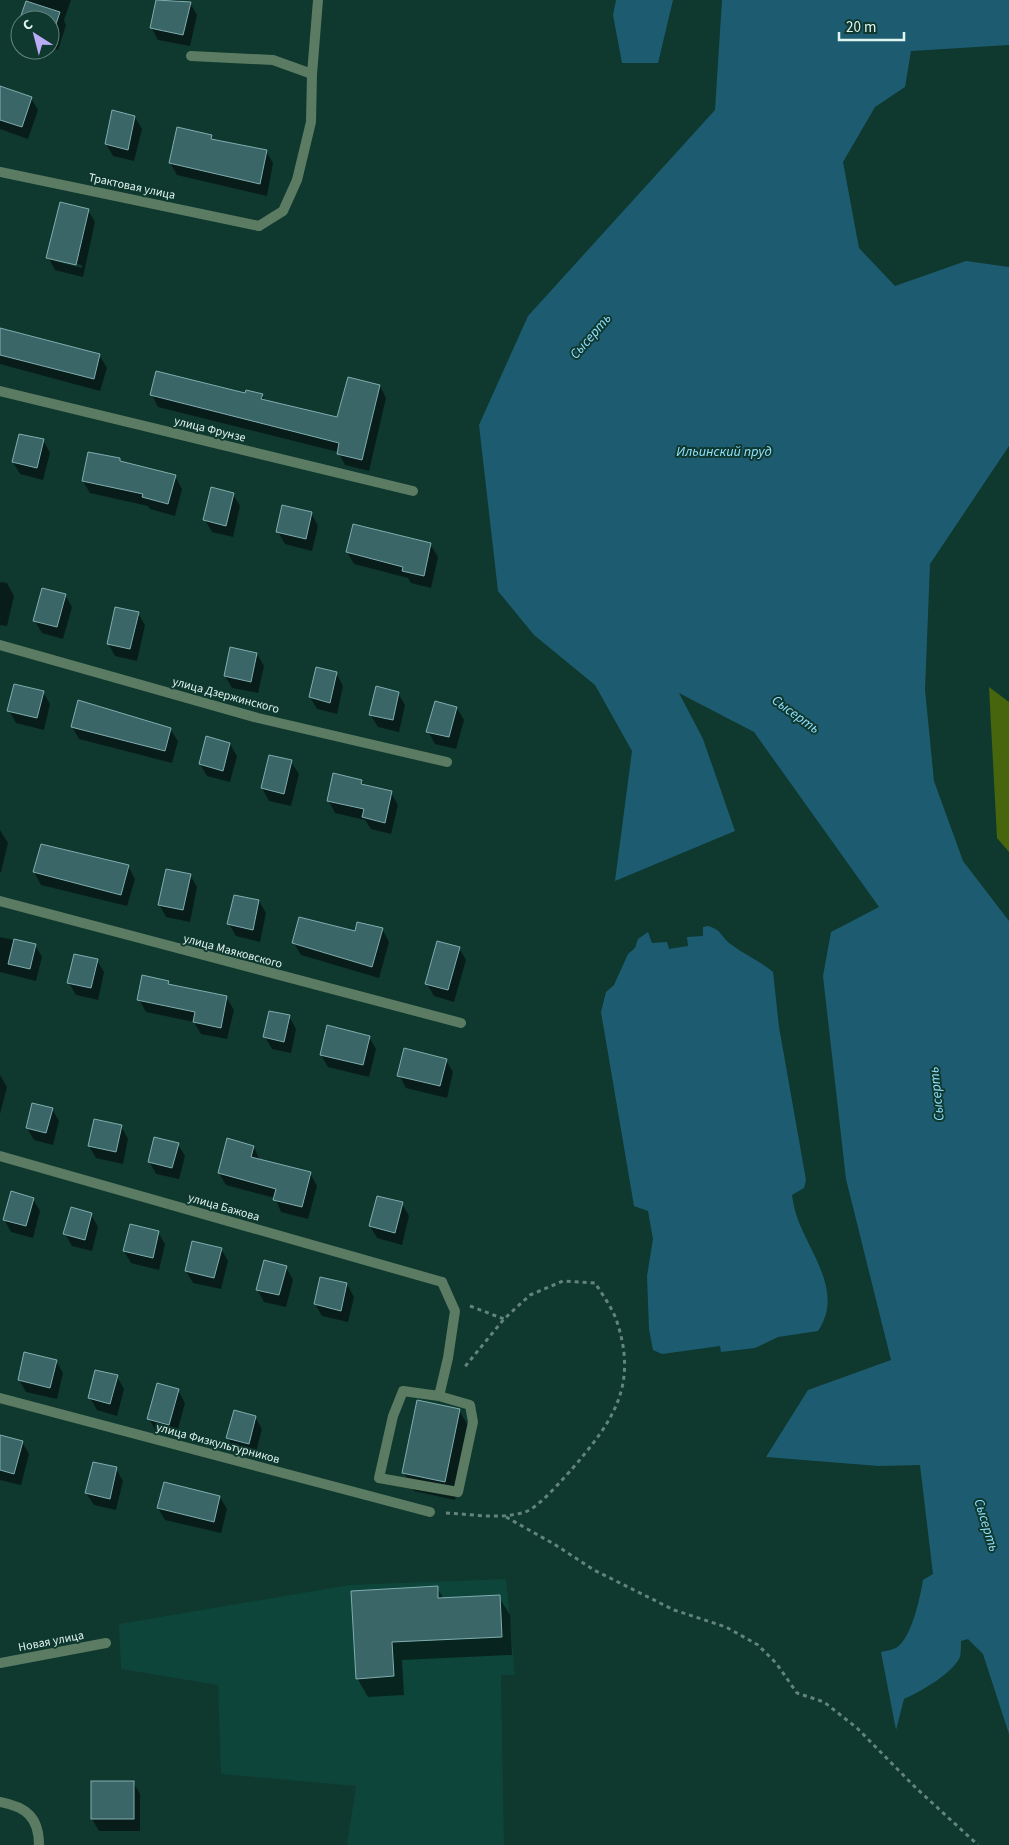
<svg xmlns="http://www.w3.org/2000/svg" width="1009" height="1845" viewBox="0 0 1009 1845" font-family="'Source Sans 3',sans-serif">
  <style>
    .built { fill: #0e453a }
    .forest { fill: #46650c }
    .water { fill: #1d5c70 }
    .shadow { fill: #0007; fill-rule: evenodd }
    .building { fill: #3a6668; stroke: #80adaf }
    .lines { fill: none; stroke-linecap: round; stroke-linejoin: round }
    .path { stroke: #63847c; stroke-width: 3; stroke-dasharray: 4 4; stroke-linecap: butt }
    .lane { stroke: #5b7c63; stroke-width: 10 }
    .street { stroke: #5b7c63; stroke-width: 10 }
    .labels { text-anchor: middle; stroke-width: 4; stroke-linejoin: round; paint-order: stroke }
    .street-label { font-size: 12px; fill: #e0f5ef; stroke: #0f382f }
    .water-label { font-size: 14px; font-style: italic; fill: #91e1fe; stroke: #0f382f }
  </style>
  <rect width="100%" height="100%" fill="#0f382f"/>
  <polygon class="built" points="506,1579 515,1675 501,1675 504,1845 347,1845 356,1786 221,1774 218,1685 121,1669 119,1624 350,1585"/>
  <polygon class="forest" points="989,687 1009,702 1009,852 997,838"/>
  <g class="water">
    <polygon points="616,0 673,0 658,63 622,63 613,15"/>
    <path d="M722 0H1009V45L911 51 905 87 875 107 843 162 859 248 895 286 966 261 1009 267V446L930 564 925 690 934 781 963 861 1009 921V1734L983 1654 968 1639 961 1641C961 1646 961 1653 960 1657 953 1673 920 1692 904 1699L896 1730 881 1652C885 1651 892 1650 896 1648 912 1638 920 1597 923 1580L933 1574 920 1465 879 1466 766 1457 808 1390 891 1360 846 1179 823 976 831 932 879 907 754 732 679 693 703 739 735 831 615 881 632 751 595 685 534 635 498 591 479 425 528 316 715 110Z"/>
    <path d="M708 926C723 930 721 938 732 945 745 955 760 961 773 972L779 1027 806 1180 804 1188 792 1195C793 1201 794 1208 796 1214 808 1252 845 1291 818 1331L778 1337 755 1348 721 1352 720 1346 662 1354 653 1350 649 1329 647 1276 653 1239 648 1211 634 1206 601 1012 606 992 614 985 628 954 635 948 638 939 648 932 652 943 667 942 669 949 688 946 687 937 703 936V927Z"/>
  </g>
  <g class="shadow">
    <polygon points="28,0 71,0 64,20 66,25 58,50 50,47 50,20 21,20"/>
    <polygon points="157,0 176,0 190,3 197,15 190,46 158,40 151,27"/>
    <polygon points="0,93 31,98 38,110 28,139 0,129"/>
    <polygon points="135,117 142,129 134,161 113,156 106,144"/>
    <polygon points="211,136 213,140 266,151 273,163 267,196 177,175 170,163"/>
    <path d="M88 210 95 222 83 277 55 270 48 257ZM55 259 82 265V268L55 261Z"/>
    <polygon points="0,330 100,356 107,368 100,391 0,364"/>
    <polygon points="380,386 386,398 369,471 345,465 338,452 158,407 152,395 262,395 265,401 338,419"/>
    <polygon points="43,440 50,453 43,480 20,474 13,462"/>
    <polygon points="119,459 122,463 175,476 182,489 175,516 150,509 148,506 90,493 83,481"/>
    <polygon points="233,494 240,506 233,537 212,532 205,520"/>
    <polygon points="311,513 318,526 312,551 285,544 278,532"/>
    <polygon points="430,544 438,557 431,588 411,583 408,578 354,564 347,552"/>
    <polygon points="0,582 7,583 14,596 7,626 0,625"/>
    <polygon points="65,595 72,607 63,639 42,633 35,621"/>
    <polygon points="138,613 145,625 137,661 115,656 108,643"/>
    <polygon points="257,654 264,666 258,693 232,688 225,676"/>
    <polygon points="336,673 343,686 337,714 317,709 310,697"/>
    <polygon points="43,692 50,704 44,730 16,723 9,711"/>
    <polygon points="398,693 405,705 399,732 378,727 370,714"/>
    <polygon points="457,708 464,720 456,749 435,744 428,731"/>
    <polygon points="72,727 170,729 178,741 172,763 79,739"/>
    <polygon points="230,744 237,756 230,782 207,776 200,764"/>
    <polygon points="270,756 291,762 299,774 291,806 269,801 262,788"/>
    <polygon points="361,781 365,786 391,793 398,805 391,834 371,829 365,820 335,813 328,800"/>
    <polygon points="0,830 8,843 1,872 0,872"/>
    <polygon points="128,866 135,879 127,906 41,885 34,872"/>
    <polygon points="190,875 197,887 190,922 166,917 159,904"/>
    <polygon points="259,901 266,913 260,942 236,936 229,924"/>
    <polygon points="382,929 389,942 379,978 301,955 294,943"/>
    <polygon points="0,937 35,945 42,957 36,981 0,972"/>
    <polygon points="459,948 466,960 454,1002 434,996 427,984"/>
    <polygon points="97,960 104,972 98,1000 76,995 69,983"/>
    <polygon points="168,982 170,986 226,997 234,1010 227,1039 201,1034 194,1022 146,1012 139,999"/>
    <polygon points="289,1016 296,1029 291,1053 272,1049 265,1037"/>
    <polygon points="369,1037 376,1049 369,1077 328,1067 321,1055"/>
    <polygon points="446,1060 453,1072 447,1098 406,1088 399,1075"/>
    <polygon points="0,1075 7,1087 0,1114"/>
    <polygon points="52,1109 59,1121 53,1145 34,1140 27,1128"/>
    <polygon points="121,1126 128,1139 123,1164 96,1158 89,1146"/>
    <polygon points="178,1144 185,1156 179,1179 156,1174 149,1161"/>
    <polygon points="254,1147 260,1161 310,1173 317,1186 308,1219 281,1212 275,1198 226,1185 219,1173"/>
    <polygon points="33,1199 40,1211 33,1238 11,1232 4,1219"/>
    <polygon points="402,1204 409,1216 402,1245 377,1238 370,1226"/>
    <polygon points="91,1214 98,1227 92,1251 72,1246 65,1234"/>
    <polygon points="158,1232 165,1244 159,1270 131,1263 124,1251"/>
    <polygon points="221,1249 228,1261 221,1289 193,1283 186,1271"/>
    <polygon points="286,1267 293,1280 286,1307 264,1302 257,1289"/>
    <polygon points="347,1284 354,1297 348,1322 322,1316 315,1304"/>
    <polygon points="56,1361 63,1373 57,1399 26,1392 19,1380"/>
    <polygon points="117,1377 124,1389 117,1416 97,1410 90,1398"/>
    <polygon points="178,1390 185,1403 176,1436 156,1431 149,1419"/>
    <polygon points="459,1410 470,1429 455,1500 414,1491 404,1473"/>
    <polygon points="255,1417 262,1429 255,1456 235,1450 228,1438"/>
    <polygon points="0,1436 22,1442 29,1454 21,1485 0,1480"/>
    <polygon points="116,1469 123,1481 116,1510 94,1505 86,1493"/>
    <polygon points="220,1497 227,1509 221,1533 165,1520 158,1508"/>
    <polygon points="437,1588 444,1599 499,1597 510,1615 512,1655 402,1660 404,1695 368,1697 357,1678"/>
    <polygon points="133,1782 140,1794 140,1831 99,1831 92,1819 92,1783"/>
  </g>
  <g class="building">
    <polygon points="156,0 191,2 183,35 150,28"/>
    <polygon points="26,1 60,12 51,39 50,20 20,20 20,28 17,27"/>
    <polygon points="0,86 32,97 22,127 0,120"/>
    <polygon points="112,110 135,116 128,150 105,144"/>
    <polygon points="177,127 212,135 211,139 267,150 260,184 169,163"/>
    <polygon points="60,202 89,209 76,265 46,258"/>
    <polygon points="0,328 100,354 94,379 0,355"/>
    <polygon points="156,371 245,393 246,390 263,394 261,399 337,417 348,377 380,385 362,460 337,454 339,443 150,395"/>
    <polygon points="19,434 44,439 37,468 12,462"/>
    <polygon points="88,452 120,458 120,461 176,475 168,504 142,497 143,494 82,481"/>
    <polygon points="211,487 234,493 226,526 203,520"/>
    <polygon points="282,505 312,512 306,539 276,532"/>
    <polygon points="353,524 431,543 424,576 402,571 403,567 346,552"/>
    <polygon points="42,588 66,594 57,627 33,621"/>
    <polygon points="115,607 139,612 130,649 107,644"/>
    <polygon points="230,647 257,653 251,682 224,676"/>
    <polygon points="316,667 337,672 330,703 309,697"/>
    <polygon points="14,684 44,691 37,718 7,711"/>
    <polygon points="376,686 399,692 393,720 369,715"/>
    <polygon points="78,700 171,728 165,751 71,727"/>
    <polygon points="435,701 457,707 449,737 426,732"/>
    <polygon points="206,736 230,743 223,771 199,764"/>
    <polygon points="269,755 292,760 284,794 261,788"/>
    <polygon points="333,773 362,780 361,784 392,791 385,823 362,817 364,809 327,801"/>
    <polygon points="41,844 129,865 121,895 33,872"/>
    <polygon points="166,869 191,874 183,910 158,905"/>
    <polygon points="234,895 259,900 253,930 227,924"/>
    <polygon points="299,917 355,931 357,922 383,928 372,967 292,943"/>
    <polygon points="14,939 36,944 30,969 8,964"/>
    <polygon points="437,941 460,947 448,990 425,984"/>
    <polygon points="74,954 98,959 91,988 67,983"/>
    <polygon points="142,975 169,981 168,984 227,996 221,1028 193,1022 195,1012 137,1000"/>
    <polygon points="269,1011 290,1015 284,1042 263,1037"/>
    <polygon points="327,1025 370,1036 363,1065 320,1055"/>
    <polygon points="404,1048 447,1059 440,1086 397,1076"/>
    <polygon points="32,1103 53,1108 46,1133 26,1128"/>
    <polygon points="94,1119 122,1125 116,1152 88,1146"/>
    <polygon points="154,1137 179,1143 172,1168 148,1162"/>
    <polygon points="227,1138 254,1146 251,1157 311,1172 302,1207 273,1200 276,1189 218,1173"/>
    <polygon points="11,1191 34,1198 26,1226 3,1220"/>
    <polygon points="377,1196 403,1202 395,1233 369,1226"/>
    <polygon points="71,1207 92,1213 85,1240 63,1234"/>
    <polygon points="130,1224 159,1231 153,1258 123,1251"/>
    <polygon points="192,1241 222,1248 214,1278 185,1271"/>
    <polygon points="264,1260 287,1266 279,1295 256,1290"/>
    <polygon points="320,1277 347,1283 341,1311 314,1304"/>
    <polygon points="24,1352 57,1360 50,1388 18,1380"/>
    <polygon points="95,1370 118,1375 110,1404 88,1398"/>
    <polygon points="157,1383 179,1389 169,1425 147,1419"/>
    <polygon points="417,1400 460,1409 445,1482 402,1473"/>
    <polygon points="234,1410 256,1416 249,1444 226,1438"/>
    <polygon points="0,1435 23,1441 14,1474 0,1470"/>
    <polygon points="93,1462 117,1467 110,1499 85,1493"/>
    <polygon points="164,1482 220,1496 214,1522 157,1508"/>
    <polygon points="438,1586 438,1598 500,1595 502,1637 392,1642 394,1676 356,1679 351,1591"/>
    <rect x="91" y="1781" width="43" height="38"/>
  </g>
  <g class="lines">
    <g class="path">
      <polyline points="470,1306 504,1319"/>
      <path d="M446 1513C472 1514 499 1520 525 1512 538 1508 562 1480 572 1469 613 1421 639 1385 616 1319 611 1306 602 1294 595 1283L563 1281 530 1295 504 1319 463 1369"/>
      <polyline points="506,1517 554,1544 594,1570 674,1610 726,1627 758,1645 776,1663 797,1693 824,1702 857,1728 916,1788 978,1845"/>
    </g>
    <g class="lane">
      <polyline points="191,56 273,60 312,74"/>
      <polyline points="259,226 283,211 297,180 311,122 312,74 318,0"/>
      <polyline points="439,1396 403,1391 393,1416 379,1478 458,1492 473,1422 470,1405 439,1396 448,1358 455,1311 442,1282"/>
    </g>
    <g class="street">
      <polyline points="0,172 259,226"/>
      <polyline points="0,391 413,491"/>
      <polyline points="0,645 258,718 447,762"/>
      <polyline points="0,901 461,1023"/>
      <polyline points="0,1156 442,1282"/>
      <polyline points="0,1398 430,1512"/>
      <polyline points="0,1663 106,1643"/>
      <path d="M0 1802C26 1807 39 1817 39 1845"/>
    </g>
  </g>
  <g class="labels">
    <g class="street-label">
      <text transform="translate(132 186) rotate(12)" y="4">Трактовая улица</text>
      <text transform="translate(210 429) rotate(14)" y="4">улица Фрунзе</text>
      <text transform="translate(226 695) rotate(15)" y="4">улица Дзержинского</text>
      <text transform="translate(233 951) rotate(15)" y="4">улица Маяковского</text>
      <text transform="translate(224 1207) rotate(16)" y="4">улица Бажова</text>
      <text transform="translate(218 1443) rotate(15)" y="4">улица Физкультурников</text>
      <text transform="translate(51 1641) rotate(-11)" y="4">Новая улица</text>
    </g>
    <g class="water-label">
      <text transform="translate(590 336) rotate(-49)" y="5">Сысерть</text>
      <text x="724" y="456">Ильинский пруд</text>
      <text transform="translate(796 714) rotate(36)" y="5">Сысерть</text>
      <text transform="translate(936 1094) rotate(-96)" y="5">Сысерть</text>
      <text transform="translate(987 1525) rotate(73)" y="5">Сысерть</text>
    </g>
  </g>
  <g transform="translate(35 35) rotate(324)"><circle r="24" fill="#0f382f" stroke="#63847c"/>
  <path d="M0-4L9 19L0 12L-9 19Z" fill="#bbaaf6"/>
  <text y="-8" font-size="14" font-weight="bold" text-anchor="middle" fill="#e0f5ef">С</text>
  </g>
  <path d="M839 32v8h65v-8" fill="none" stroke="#e0f5ef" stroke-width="2.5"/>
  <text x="846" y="32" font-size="15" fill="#e0f5ef" stroke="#0f382f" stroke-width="4" paint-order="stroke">20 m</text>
</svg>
